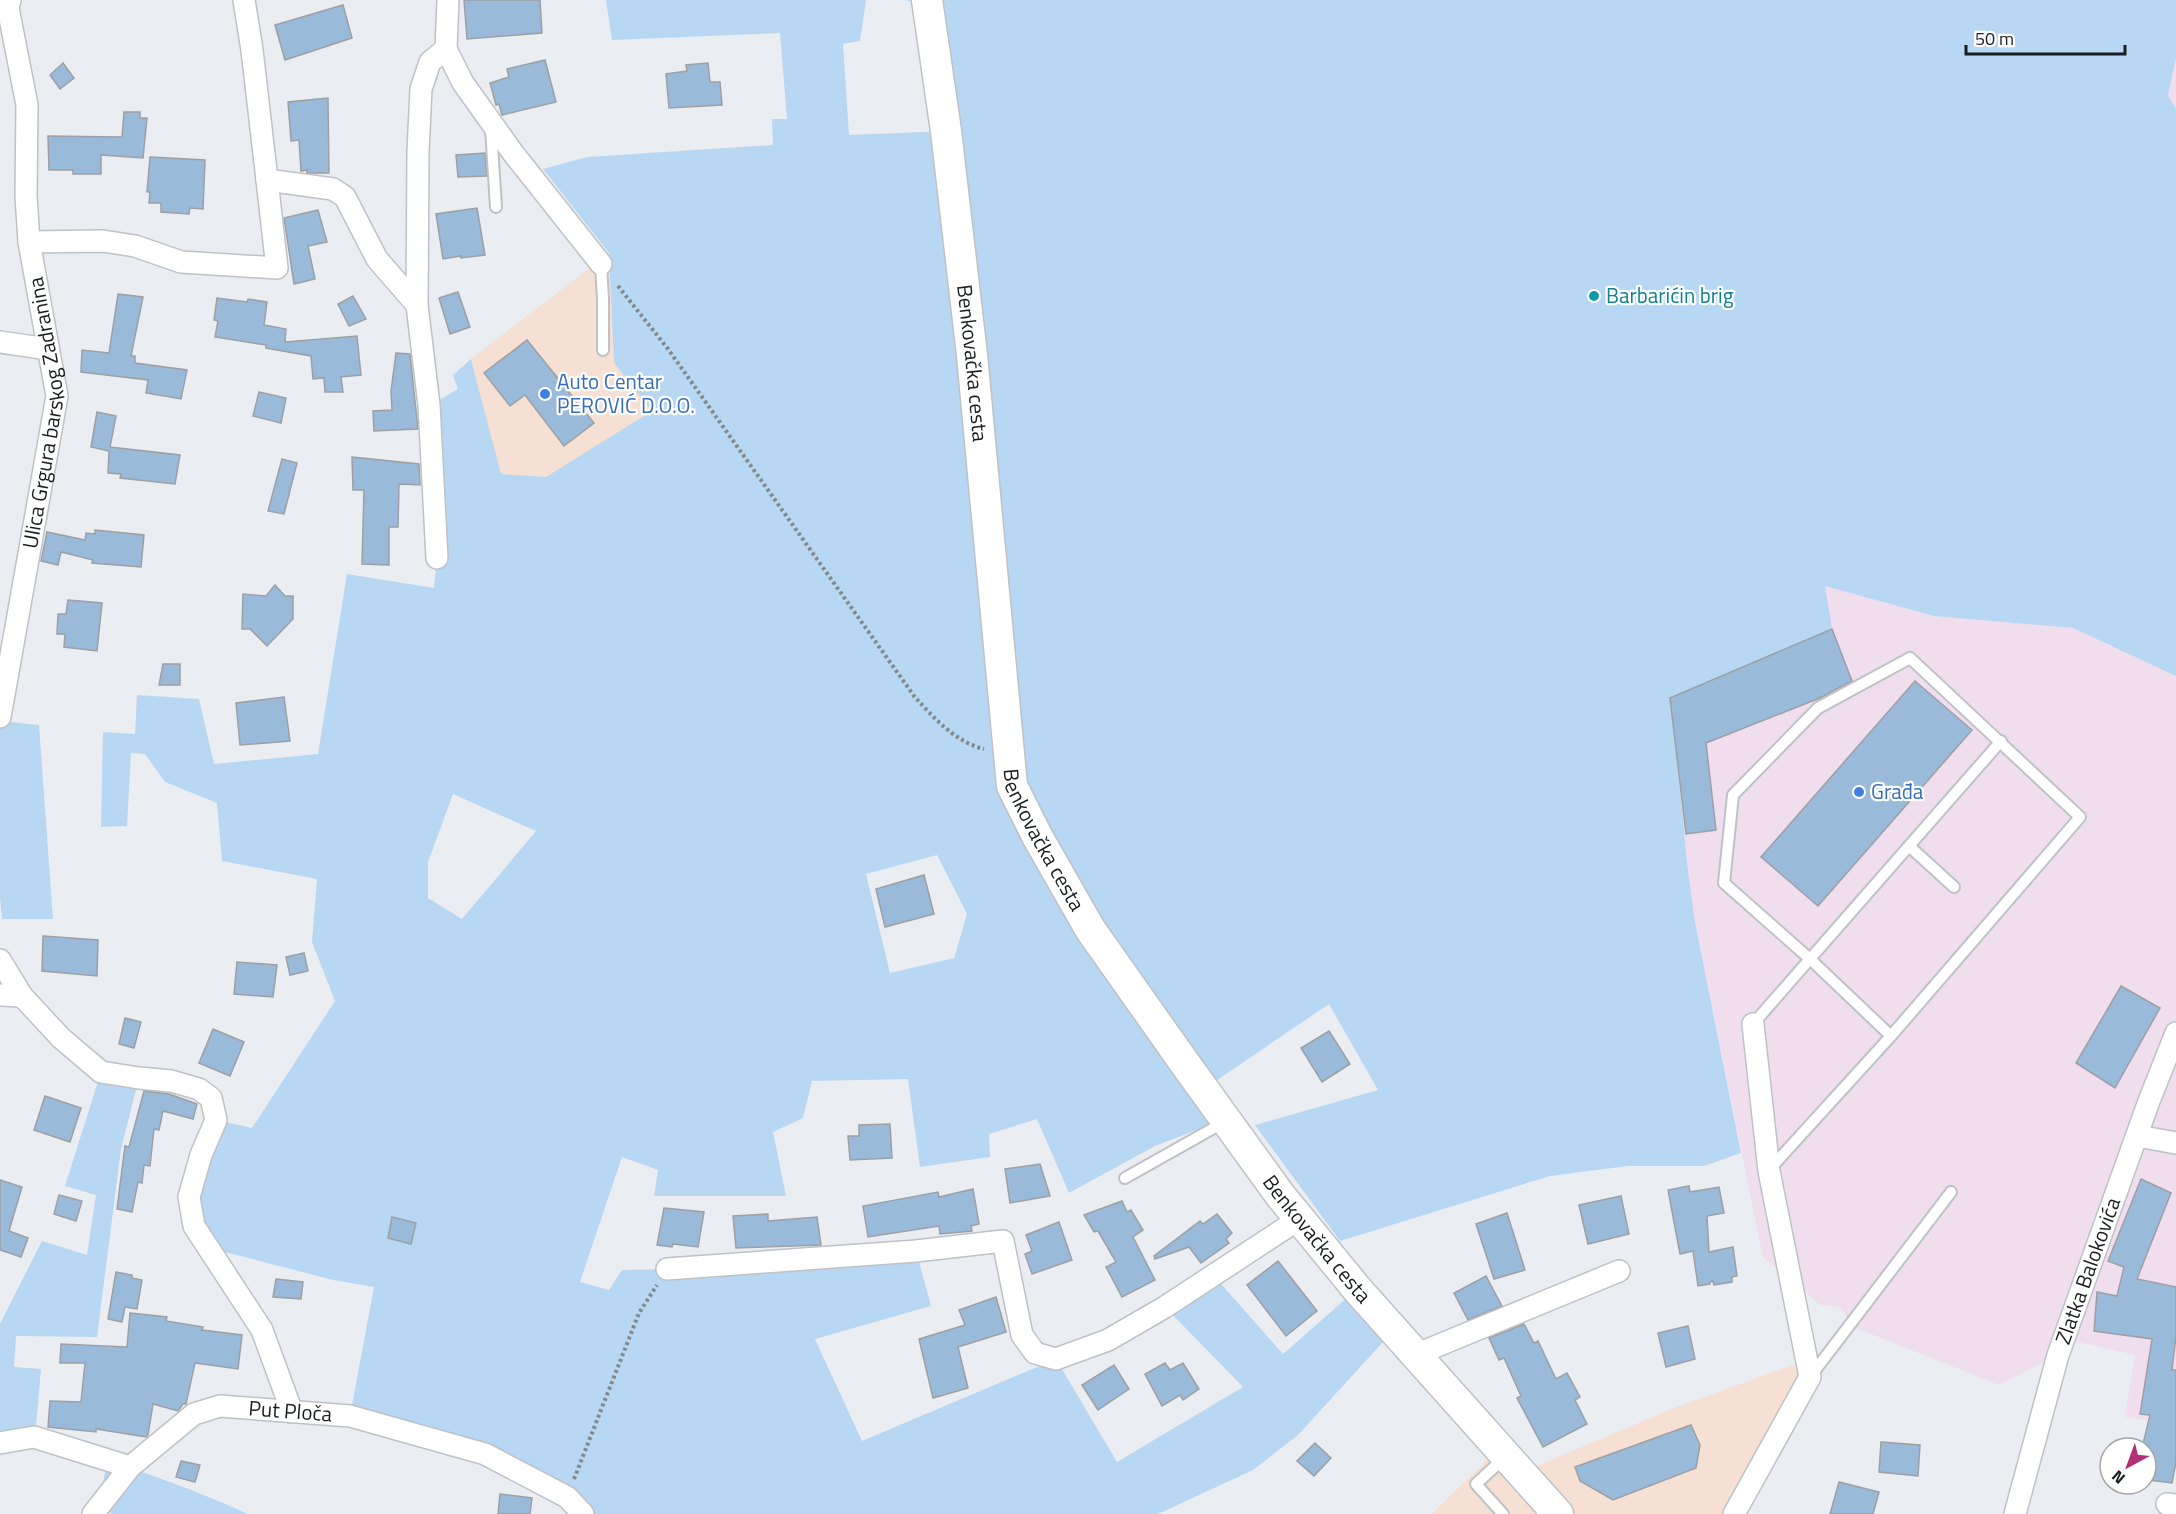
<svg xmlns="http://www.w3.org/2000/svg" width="2176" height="1514" viewBox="0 0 2176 1514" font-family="'Titillium Web',sans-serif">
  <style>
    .commercial { fill: #f6dfd3 }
    .industrial { fill: #f0ddee }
    .green { fill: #b8d7f2; fill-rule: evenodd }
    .building { fill: #99bad8; stroke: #9ca0a4; stroke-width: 1.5 }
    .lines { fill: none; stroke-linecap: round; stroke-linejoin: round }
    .service-casing { stroke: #bec2c6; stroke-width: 14 }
    .minor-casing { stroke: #bec2c6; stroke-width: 24 }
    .secondary-casing { stroke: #bec2c6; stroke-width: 33 }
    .path { stroke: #85888a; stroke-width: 4; stroke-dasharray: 3 3; stroke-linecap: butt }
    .service { stroke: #fff; stroke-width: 10 }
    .minor { stroke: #fff; stroke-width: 21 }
    .secondary { stroke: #fff; stroke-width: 30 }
    .culture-dot { fill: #0f9aa8; stroke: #fff; stroke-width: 2 }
    .shop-dot { fill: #3f7fe0; stroke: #fff; stroke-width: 2 }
    .labels { text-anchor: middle; stroke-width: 4.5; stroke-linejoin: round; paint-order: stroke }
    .culture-label { font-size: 21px; fill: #0d838f; stroke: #fff; text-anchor: start }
    .street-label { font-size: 21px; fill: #1b1d1e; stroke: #fff }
    .shop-label { font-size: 21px; fill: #366cbe; stroke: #fff; text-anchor: start }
  </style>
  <rect width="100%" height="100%" fill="#eaeef2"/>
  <g class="commercial">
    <polygon points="609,253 614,363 653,411 546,477 501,474 471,359"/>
    <polygon points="1793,1365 1810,1377 1734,1514 1432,1514 1499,1448 1522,1472 1679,1406"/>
  </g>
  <g class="industrial">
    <polygon points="2176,58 2176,109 2168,96"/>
    <polygon points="1825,586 1934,616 2073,628 2176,676 2176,1425 2125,1417 2135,1355 2074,1341 2058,1355 1999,1385 1856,1328 1839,1307 1820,1305 1763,1257 1695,922 1687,863 1670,698 1831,629"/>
  </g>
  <g class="green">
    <path d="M606 0H866L860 41 843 44 849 135 946 131 929 6 905 0H2176V58L2168 96 2176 109V676L2073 628 1934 616 1825 586 1832 629 1671 697 1687 863 1695 922 1741 1153 1704 1166H1628L1550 1176 1340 1241 1255 1125 1378 1090 1329 1004 1204 1089 1225 1119 1155 1146 1069 1193 1037 1119 989 1134 990 1157 920 1167 908 1079 812 1081 803 1118 773 1132 786 1196H654L658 1170 622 1157 580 1282 609 1290 622 1270 667 1269 916 1251 931 1306 815 1339 862 1441 1056 1359 1117 1462 1243 1387 1165 1307 1214 1276 1283 1354 1357 1289 1394 1330 1298 1435 1253 1470 1158 1514H567V1497L485 1454 350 1416 374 1287 333 1280 210 1248 189 1197 216 1120 252 1128 335 1001 312 942 317 879 222 861 217 803 165 782 145 754 131 753 127 826 101 827 103 732 135 734 137 695 199 699 214 764 318 754 347 574 434 588 437 558 438 401 458 389 453 375 471 359 501 474 546 477 652 411 614 363 609 253 543 169 587 157 773 145 772 119H787L780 33 612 40ZM453 794 536 831 462 919 428 898V862ZM937 855 967 914 954 958 890 973 866 874Z"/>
    <polygon points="0,721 39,725 53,919 2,919 0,896"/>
    <path d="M101 1072 139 1078 121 1149 97 1337 16 1336 14 1367 41 1369 35 1437C107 1460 179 1482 248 1514H113L98 1507 106 1468 36 1444 0 1445V1324L42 1241 87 1255 96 1195 65 1186Z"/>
  </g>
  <g class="building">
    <polygon points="464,0 540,0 542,33 467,39"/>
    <polygon points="343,5 352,38 285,60 275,25"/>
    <polygon points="545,60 556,102 502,115 499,104 496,105 490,83 509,77 507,69"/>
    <polygon points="63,63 74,78 60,89 50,75"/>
    <polygon points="708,63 710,82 720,82 722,105 669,108 666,74 687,71 686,65"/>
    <polygon points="328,98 329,173 307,173 307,170 301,171 299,140 291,141 288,102"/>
    <polygon points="124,112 140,112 140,118 147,118 143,158 101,155 101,174 73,174 73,170 49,170 48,136 122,137"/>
    <polygon points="485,153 487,176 458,177 456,155"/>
    <polygon points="150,157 205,160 203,209 190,208 189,214 161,212 161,203 149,203 150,192 147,192"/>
    <polygon points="477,208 485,255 461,258 461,256 443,259 436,214"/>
    <polygon points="318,210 327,242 308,246 315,279 294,284 284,218"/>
    <polygon points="458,292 470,327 450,334 439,298"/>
    <polygon points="118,294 143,297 131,356 135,356 135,363 187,370 181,399 146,393 148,380 81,372 82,350 109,353"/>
    <polygon points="353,296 366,319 349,326 338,304"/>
    <polygon points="217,298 247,302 248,299 267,302 264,325 286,329 285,342 357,336 361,375 341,377 343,392 325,392 324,378 313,379 311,356 266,348 266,345 215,337 218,321 214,320"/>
    <polygon points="527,340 594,423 564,446 525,395 510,406 484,373"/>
    <polygon points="396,353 410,354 418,429 374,431 373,411 392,410 391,391"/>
    <polygon points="259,392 286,398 281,423 253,416"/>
    <polygon points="97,412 116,416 110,447 180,455 175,484 120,478 121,474 108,473 109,451 91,447"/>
    <polygon points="352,457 419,464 420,485 399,484 398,527 389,527 389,565 362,564 364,490 353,490"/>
    <polygon points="282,459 297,463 284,514 268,511"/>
    <polygon points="95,530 144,535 141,567 92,563 93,560 61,552 58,565 41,561 47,532 85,540 86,533 95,534"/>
    <polygon points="275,585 285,596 293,596 293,619 267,646 250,629 242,629 243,594 266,596"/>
    <polygon points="68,600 102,603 97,651 64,647 65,634 57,634 58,614 66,614"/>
    <polygon points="1832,629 1852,681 1820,698 1706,743 1716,830 1686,834 1670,698"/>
    <polygon points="163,664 180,664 180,685 159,685"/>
    <polygon points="1915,681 1972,730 1818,906 1761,857"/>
    <polygon points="284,697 290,741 240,745 236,703"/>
    <polygon points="924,875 934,914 885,927 876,889"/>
    <polygon points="43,936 98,940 97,976 42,971"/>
    <polygon points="304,953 308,971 290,975 286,957"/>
    <polygon points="237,962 277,965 273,997 234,994"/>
    <polygon points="2121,986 2160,1008 2115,1088 2076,1063"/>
    <polygon points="125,1018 141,1022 134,1048 119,1044"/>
    <polygon points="213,1029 244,1042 230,1076 199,1063"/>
    <polygon points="1329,1031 1350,1064 1322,1082 1301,1048"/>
    <polygon points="144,1091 169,1094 197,1104 193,1119 163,1111 159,1130 154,1129 150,1166 144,1165 142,1183 138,1182 132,1212 117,1209 125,1146 129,1147"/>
    <polygon points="45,1096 81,1108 70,1142 34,1130"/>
    <polygon points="890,1124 892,1158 850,1160 848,1136 859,1136 859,1125"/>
    <polygon points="1040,1164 1050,1196 1010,1203 1005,1169"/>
    <polygon points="2141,1179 2171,1193 2137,1279 2176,1287 2176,1336 2172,1370 2176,1370 2176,1462 2172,1483 2149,1480 2150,1473 2146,1472 2146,1448 2142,1448 2150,1415 2140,1414 2152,1339 2094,1331 2097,1292 2117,1296 2124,1267 2108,1261"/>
    <polygon points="0,1180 22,1187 9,1231 28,1238 21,1257 0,1250"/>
    <polygon points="1689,1186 1690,1192 1719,1187 1724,1213 1707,1216 1709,1252 1733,1247 1737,1276 1732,1277 1732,1282 1714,1285 1713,1281 1710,1282 1710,1284 1698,1286 1693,1251 1680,1254 1668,1190"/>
    <polygon points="973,1189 979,1224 971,1226 972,1231 940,1234 939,1226 868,1237 863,1206 938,1192 939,1197"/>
    <polygon points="59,1195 82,1201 76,1221 54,1214"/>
    <polygon points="1621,1196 1629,1234 1588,1244 1579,1205"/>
    <polygon points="1122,1201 1127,1212 1131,1210 1143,1230 1133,1237 1155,1280 1122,1297 1106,1267 1116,1262 1098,1231 1094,1232 1084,1215"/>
    <polygon points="664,1208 704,1212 698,1247 673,1244 672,1247 657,1245"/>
    <polygon points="1507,1213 1525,1270 1494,1279 1476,1224"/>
    <polygon points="768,1214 768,1221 817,1217 821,1245 736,1248 733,1216"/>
    <polygon points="1217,1214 1232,1233 1226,1239 1229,1243 1201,1263 1189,1247 1155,1259 1154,1256 1200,1221 1203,1224"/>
    <polygon points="392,1217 416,1223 411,1244 388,1238"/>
    <polygon points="1059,1222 1072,1260 1032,1274 1025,1254 1032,1251 1026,1235"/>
    <polygon points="1278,1261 1317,1311 1286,1336 1247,1285"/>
    <polygon points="116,1272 132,1275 132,1278 142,1280 137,1309 125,1307 122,1322 108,1319"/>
    <polygon points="1486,1276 1502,1306 1468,1320 1454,1293"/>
    <polygon points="276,1279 303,1282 301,1299 273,1297"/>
    <polygon points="996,1297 1006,1332 958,1347 968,1388 933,1398 919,1339 965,1325 959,1310"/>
    <polygon points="130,1313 167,1317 166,1321 203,1327 202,1330 242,1335 238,1369 195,1363 186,1404 183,1404 178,1411 153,1404 148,1435 146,1437 96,1429 96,1432 48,1427 50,1401 81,1402 85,1363 60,1363 61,1344 127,1347"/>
    <polygon points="1524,1324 1534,1343 1538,1341 1556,1379 1567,1373 1580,1397 1575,1400 1587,1424 1543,1447 1517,1398 1521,1396 1504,1358 1499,1360 1489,1338"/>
    <polygon points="1688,1326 1695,1359 1666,1367 1658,1333"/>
    <polygon points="1165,1363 1170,1370 1183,1363 1199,1389 1183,1400 1180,1395 1162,1406 1145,1374"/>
    <polygon points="1114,1365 1129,1389 1098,1410 1082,1385"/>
    <polygon points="1691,1425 1700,1445 1696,1468 1613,1500 1580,1481 1575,1467"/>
    <polygon points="1881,1442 1920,1445 1918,1476 1879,1472"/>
    <polygon points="1315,1443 1331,1458 1314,1476 1297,1461"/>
    <polygon points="181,1461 200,1465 195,1482 176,1477"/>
    <polygon points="1839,1482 1879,1492 1873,1514 1830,1514"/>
    <polygon points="500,1494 532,1498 530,1514 498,1514"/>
  </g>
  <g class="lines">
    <defs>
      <g id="service">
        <polyline points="491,129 496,207"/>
        <polyline points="601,264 603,299 603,350"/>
        <polyline points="1909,846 1954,887"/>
        <polyline points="1753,1024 2001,741"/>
        <polyline points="1769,1170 1891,1036 2080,817 1910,658 1818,708 1733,795 1724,883 1810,959 1891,1036"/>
        <polyline points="1125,1178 1212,1129 1224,1119"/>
        <polyline points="1810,1377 1951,1192"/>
        <polyline points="1503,1514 1476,1484 1504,1458"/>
      </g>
      <g id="minor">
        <polyline points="244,0 252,50 267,180 333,189 345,197 377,259 417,305"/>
        <polyline points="448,0 446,49 463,83 513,153 601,264"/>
        <polyline points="29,242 103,241 135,246 181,262 277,268 267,180"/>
        <polyline points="0,342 48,349"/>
        <polyline points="437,558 429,405 417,305 418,152 421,89 430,62 446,49"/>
        <path id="s1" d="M0 717 57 396 29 242 26 196 27 105 8 8 10 0"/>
        <polyline points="0,960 22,996 61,1038 101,1072 139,1078 171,1081 199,1089 211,1098 216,1120 201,1155 189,1197 194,1226 262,1330 292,1412"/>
        <polyline points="0,995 22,996"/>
        <polyline points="2137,1136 2176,1143"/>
        <polyline points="667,1269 916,1251 1003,1241 1022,1335 1035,1353 1056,1359 1108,1340 1165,1307 1299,1219"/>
        <polyline points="1415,1355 1619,1271"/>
        <path id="s2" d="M0 1443 34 1437 130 1467 194 1414 220 1406 350 1416 485 1454 567 1497 583 1514"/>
        <polyline points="2167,1504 2176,1505"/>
        <polyline points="93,1514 130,1467"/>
        <polyline points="1734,1514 1810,1377 1769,1171 1753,1024"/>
        <path id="s3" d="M2015 1514 2058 1355 2149 1101 2176 1033"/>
      </g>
      <g id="secondary">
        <path id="s4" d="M927 0 946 131 972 355 1012 786 1037 836 1090 929 1186 1065 1280 1195 1357 1289 1558 1514"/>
      </g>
    </defs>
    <use href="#service" class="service-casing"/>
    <use href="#minor" class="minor-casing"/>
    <use href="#secondary" class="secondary-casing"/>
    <g class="path">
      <path d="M618 286 668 349 914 696C933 717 955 742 984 749"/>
      <polyline points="574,1479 639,1313 657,1285"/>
    </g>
    <use href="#service" class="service"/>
    <use href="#minor" class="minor"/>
    <use href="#secondary" class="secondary"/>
  </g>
  <circle class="culture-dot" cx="1594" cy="296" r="6"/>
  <g class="shop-dot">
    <circle cx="545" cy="394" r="6"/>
    <circle cx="1859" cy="792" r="6"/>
  </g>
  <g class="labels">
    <g class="culture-label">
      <text x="1606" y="303">Barbarićin brig</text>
    </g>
    <g class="street-label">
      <text dy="7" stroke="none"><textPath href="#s4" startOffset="366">Benkovačka cesta</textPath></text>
      <text dy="7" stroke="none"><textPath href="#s1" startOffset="309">Ulica Grgura barskog Zadranina</textPath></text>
      <text dy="7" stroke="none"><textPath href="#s4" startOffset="852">Benkovačka cesta</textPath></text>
      <text dy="7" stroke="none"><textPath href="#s4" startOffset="1338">Benkovačka cesta</textPath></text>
      <text dy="7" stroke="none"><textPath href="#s3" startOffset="254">Zlatka Balokovića</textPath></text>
      <text dy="7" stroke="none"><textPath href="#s2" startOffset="316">Put Ploča</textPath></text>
    </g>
    <g class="shop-label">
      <text x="557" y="389">Auto Centar<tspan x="557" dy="24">PEROVIĆ D.O.O.</tspan></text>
      <text x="1871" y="799">Građa</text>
    </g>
  </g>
  <g transform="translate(2128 1466) rotate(221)"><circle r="28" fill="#ffffff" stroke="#a4a5a5" stroke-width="1.5"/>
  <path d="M0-4.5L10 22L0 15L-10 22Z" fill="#b32f77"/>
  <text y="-9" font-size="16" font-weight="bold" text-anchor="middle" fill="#1b1d1e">N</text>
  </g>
  <path d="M1966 45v9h159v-9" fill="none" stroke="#1b1d1e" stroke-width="3"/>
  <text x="1975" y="45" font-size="18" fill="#1b1d1e" stroke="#ffffff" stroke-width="4.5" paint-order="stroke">50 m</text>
</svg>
